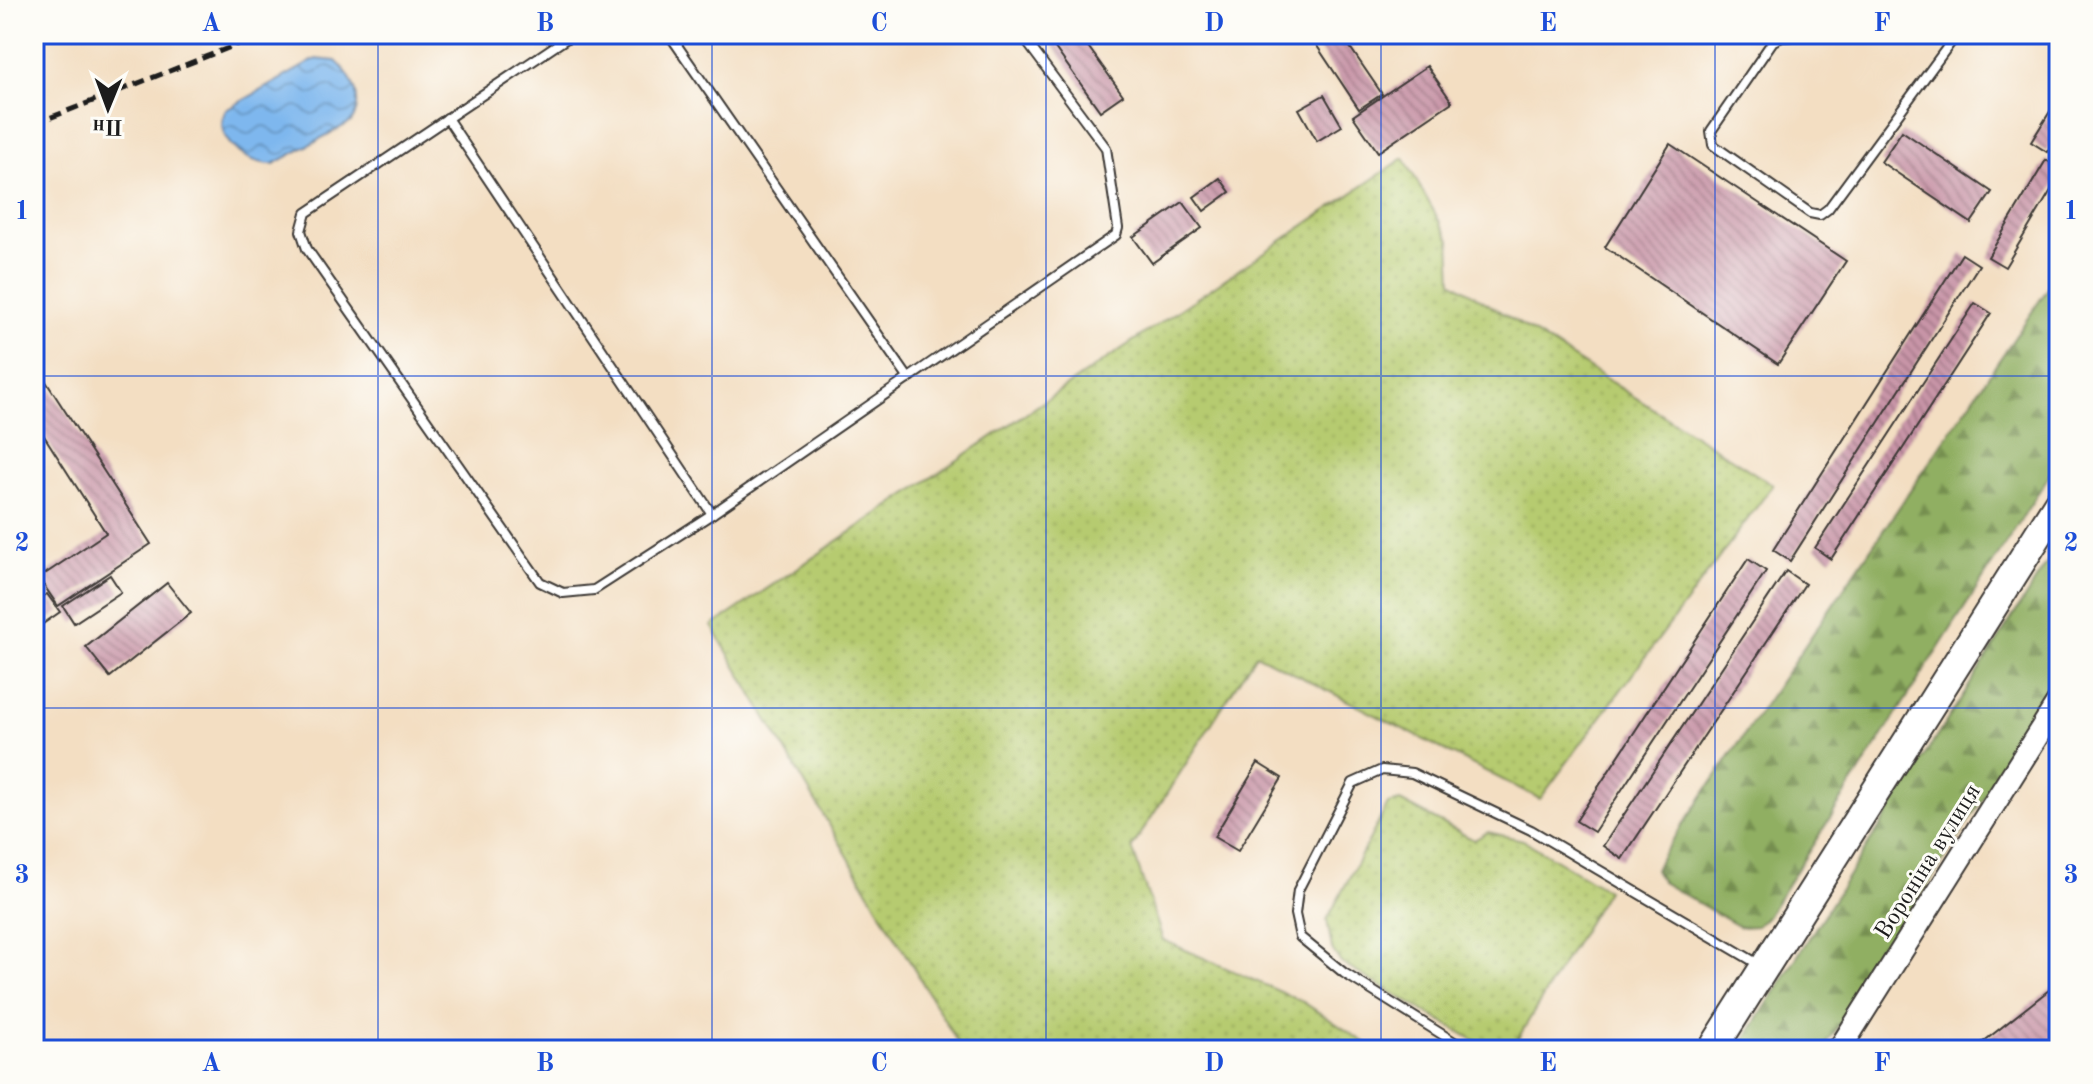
<svg xmlns="http://www.w3.org/2000/svg" width="2093" height="1084" viewBox="0 0 2093 1084" font-family="'Old Standard TT',serif">
  <style>
    .green { fill: url(#green-dots); stroke: #697446; stroke-width: 2 }
    .forest { fill: url(#forest-firs); stroke: #56663f; stroke-width: 2 }
    .water { fill: url(#water-waves); stroke: #4d6a85; stroke-width: 2 }
    .building { fill: url(#building-back-hatch) }
    .lines { fill: none; stroke-linecap: round; stroke-linejoin: round }
    .lane-casing { stroke: #3c3935; stroke-width: 12 }
    .secondary-casing { stroke: #3c3935; stroke-width: 26 }
    .highway-casing { stroke: #3c3935; stroke-width: 32 }
    .lane { stroke: #fff; stroke-width: 8 }
    .secondary { stroke: #fff; stroke-width: 22 }
    .highway { stroke: #fff; stroke-width: 28 }
    .rail { stroke: #1c1c1c; stroke-width: 5; stroke-dasharray: 12 6; stroke-linecap: butt }
    .grid { fill: none; stroke: #1d4ed8; stroke-width: 2; stroke-opacity: 0.55 }
    .labels { text-anchor: middle; stroke-width: 6; stroke-linejoin: round; paint-order: stroke }
    .street-label { font-size: 24px; fill: #1c1c1c; stroke: #fdfcf7 }
    .neatline { fill: none; stroke: #1d4ed8; stroke-width: 3 }
    .grid-label { font-size: 26px; text-anchor: middle; font-weight: bold; fill: #1d4ed8 }
  </style>
  <defs>
    <pattern id="green-dots" width="8" height="8" patternUnits="userSpaceOnUse" patternTransform="scale(2)"><rect width="8" height="8" fill="#b6cb6f"/><path d="M2 2h.1M6 6h.1" fill="none" stroke="#9cae60" stroke-width="1.8" stroke-linecap="round"/></pattern>
    <pattern id="forest-firs" width="22" height="20" patternUnits="userSpaceOnUse" patternTransform="scale(2)"><rect width="22" height="20" fill="#90af62"/><path d="M5 1l3.5 6h-7zM16 11l3.5 6h-7z" fill="#758e50"/></pattern>
    <pattern id="water-waves" width="16" height="10" patternUnits="userSpaceOnUse" patternTransform="scale(2)"><rect width="16" height="10" fill="#7eb7ee"/><path d="M0 5q4-4 8 0t8 0" fill="none" stroke="#6694c0"/></pattern>
    <pattern id="building-back-hatch" width="6" height="6" patternUnits="userSpaceOnUse" patternTransform="scale(2)"><rect width="6" height="6" fill="#c894a7"/><path d="M-1 5l2 2M0 0l6 6M5-1l2 2" fill="none" stroke="#a27887"/></pattern>
  </defs>
  <rect width="100%" height="100%" fill="#fdfcf7"/>
  <filter id="ink" filterUnits="userSpaceOnUse"><feTurbulence type="fractalNoise" baseFrequency=".0125" numOctaves="2"/><feDisplacementMap in="SourceGraphic" scale="16" xChannelSelector="R" yChannelSelector="G"/><feConvolveMatrix kernelMatrix="1 2 1 2 8 2 1 2 1" color-interpolation-filters="sRGB"/></filter>
  <filter id="wash" filterUnits="userSpaceOnUse"><feTurbulence type="fractalNoise" baseFrequency=".006" numOctaves="4" result="noise"/><feDisplacementMap in="SourceGraphic" scale="32" xChannelSelector="R" yChannelSelector="G"/><feGaussianBlur stdDeviation="1.8" result="paint"/><feColorMatrix in="noise" values="0 0 0 0 0 0 0 0 0 0 0 0 0 0 0 0 0 1.4 0 .05"/><feComposite in="paint" operator="in"/></filter>
  <g filter="url(#wash)">
    <rect width="100%" height="100%" fill="#f3dec2"/>
    <g class="green">
      <polygon points="1404,158 1450,240 1452,281 1773,485 1540,799 1256,654 1132,848 1163,940 1303,1002 1376,1050 962,1050 712,626"/>
      <polygon points="1400,801 1474,840 1488,832 1523,840 1607,890 1511,1050 1491,1050 1341,963 1332,949 1327,920 1388,804"/>
    </g>
    <g class="forest">
      <polygon points="2059,272 2059,460 1768,915 1757,926 1740,927 1662,882 1655,870 1661,857"/>
      <polygon points="2059,544 2059,679 1823,1050 1738,1050"/>
    </g>
    <path class="water" d="M316 59 336 61C353 76 365 102 351 122L274 164C248 165 210 139 226 110Z"/>
    <g id="blocks">
      <g class="building">
        <polygon points="1045,34 1079,34 1123,95 1100,111"/>
        <polygon points="1309,34 1341,34 1382,94 1359,109"/>
        <polygon points="1427,66 1452,102 1378,152 1353,116"/>
        <polygon points="1324,95 1342,126 1317,141 1299,109"/>
        <polygon points="2059,97 2059,133 2047,152 2031,142"/>
        <polygon points="1902,131 1992,192 1971,223 1881,162"/>
        <polygon points="1670,144 1846,261 1778,364 1605,247"/>
        <polygon points="2046,160 2059,168 2059,177 2005,267 1988,257"/>
        <polygon points="1220,178 1230,192 1204,211 1194,197"/>
        <polygon points="1183,202 1202,228 1152,263 1133,237"/>
        <polygon points="1962,254 1979,265 1790,561 1773,550"/>
        <polygon points="1975,303 1991,313 1831,559 1815,548"/>
        <polygon points="34,363 151,544 58,606 39,578 106,533 34,420"/>
        <polygon points="1748,559 1766,571 1594,832 1576,821"/>
        <polygon points="1786,571 1805,584 1622,859 1603,846"/>
        <polygon points="110,575 121,592 74,623 63,606"/>
        <polygon points="167,583 191,613 110,677 86,647"/>
        <polygon points="47,594 60,612 34,630 34,602"/>
        <polygon points="1258,763 1282,778 1238,851 1214,837"/>
        <polygon points="2059,982 2059,1033 2037,1050 1973,1050"/>
      </g>
    </g>
  </g>
  <g filter="url(#ink)">
    <use href="#blocks" fill-opacity="0" stroke="#3c3935" stroke-width="2"/>
    <g class="lines">
      <defs>
        <g id="lane">
          <polyline points="573,34 306,213 301,231 307,249 540,582 563,593 594,590 712,514 1116,235 1118,228 1106,148 1021,34"/>
          <polyline points="669,34 909,379"/>
          <polyline points="1819,34 1782,37 1773,41 1711,131 1713,145 1810,213 1820,215 1828,209 1957,34"/>
          <polyline points="1027,42 1039,34"/>
          <polyline points="447,118 712,514"/>
          <polyline points="1467,1050 1344,973 1300,937 1295,914 1298,890 1353,783 1382,770 1412,773 1531,830 1760,965"/>
        </g>
        <polyline id="secondary" points="1839,1050 2059,701"/>
        <polyline id="highway" points="1712,1050 2059,502"/>
      </defs>
      <use href="#lane" class="lane-casing"/>
      <use href="#secondary" class="secondary-casing"/>
      <use href="#highway" class="highway-casing"/>
      <use href="#lane" class="lane"/>
      <use href="#secondary" class="secondary"/>
      <use href="#highway" class="highway"/>
      <polyline class="rail" points="34,124 264,34"/>
    </g>
  </g>
  <path class="grid" d="M378 34V1050M712 34V1050M1046 34V1050M1381 34V1050M1715 34V1050M34 376H2059M34 708H2059"/>
  <g class="labels">
    <g class="street-label">
      <text transform="translate(1927 861) rotate(-58)" y="8">Вороніна вулиця</text>
    </g>
  </g>
  <rect width="2093" height="1084" fill="none" stroke="#fdfcf7" stroke-width="88"/>
  <g transform="translate(108 108) rotate(181)" stroke="#fdfcf7" stroke-width="6" paint-order="stroke">
  <path d="M0-6L14 30L0 20L-14 30Z" fill="#1c1c1c"/>
  <text y="-12" font-size="22" font-weight="bold" text-anchor="middle" fill="#1c1c1c">Пн</text>
  </g>
  <rect x="44" y="44" width="2005" height="996" class="neatline"/>
  <g class="grid-label">
    <text x="211" y="31">A</text>
    <text x="545" y="31">B</text>
    <text x="879" y="31">C</text>
    <text x="1214" y="31">D</text>
    <text x="1548" y="31">E</text>
    <text x="1882" y="31">F</text>
    <text x="22" y="219">1</text>
    <text x="2071" y="219">1</text>
    <text x="22" y="551">2</text>
    <text x="2071" y="551">2</text>
    <text x="22" y="883">3</text>
    <text x="2071" y="883">3</text>
    <text x="211" y="1071">A</text>
    <text x="545" y="1071">B</text>
    <text x="879" y="1071">C</text>
    <text x="1214" y="1071">D</text>
    <text x="1548" y="1071">E</text>
    <text x="1882" y="1071">F</text>
  </g>
</svg>
